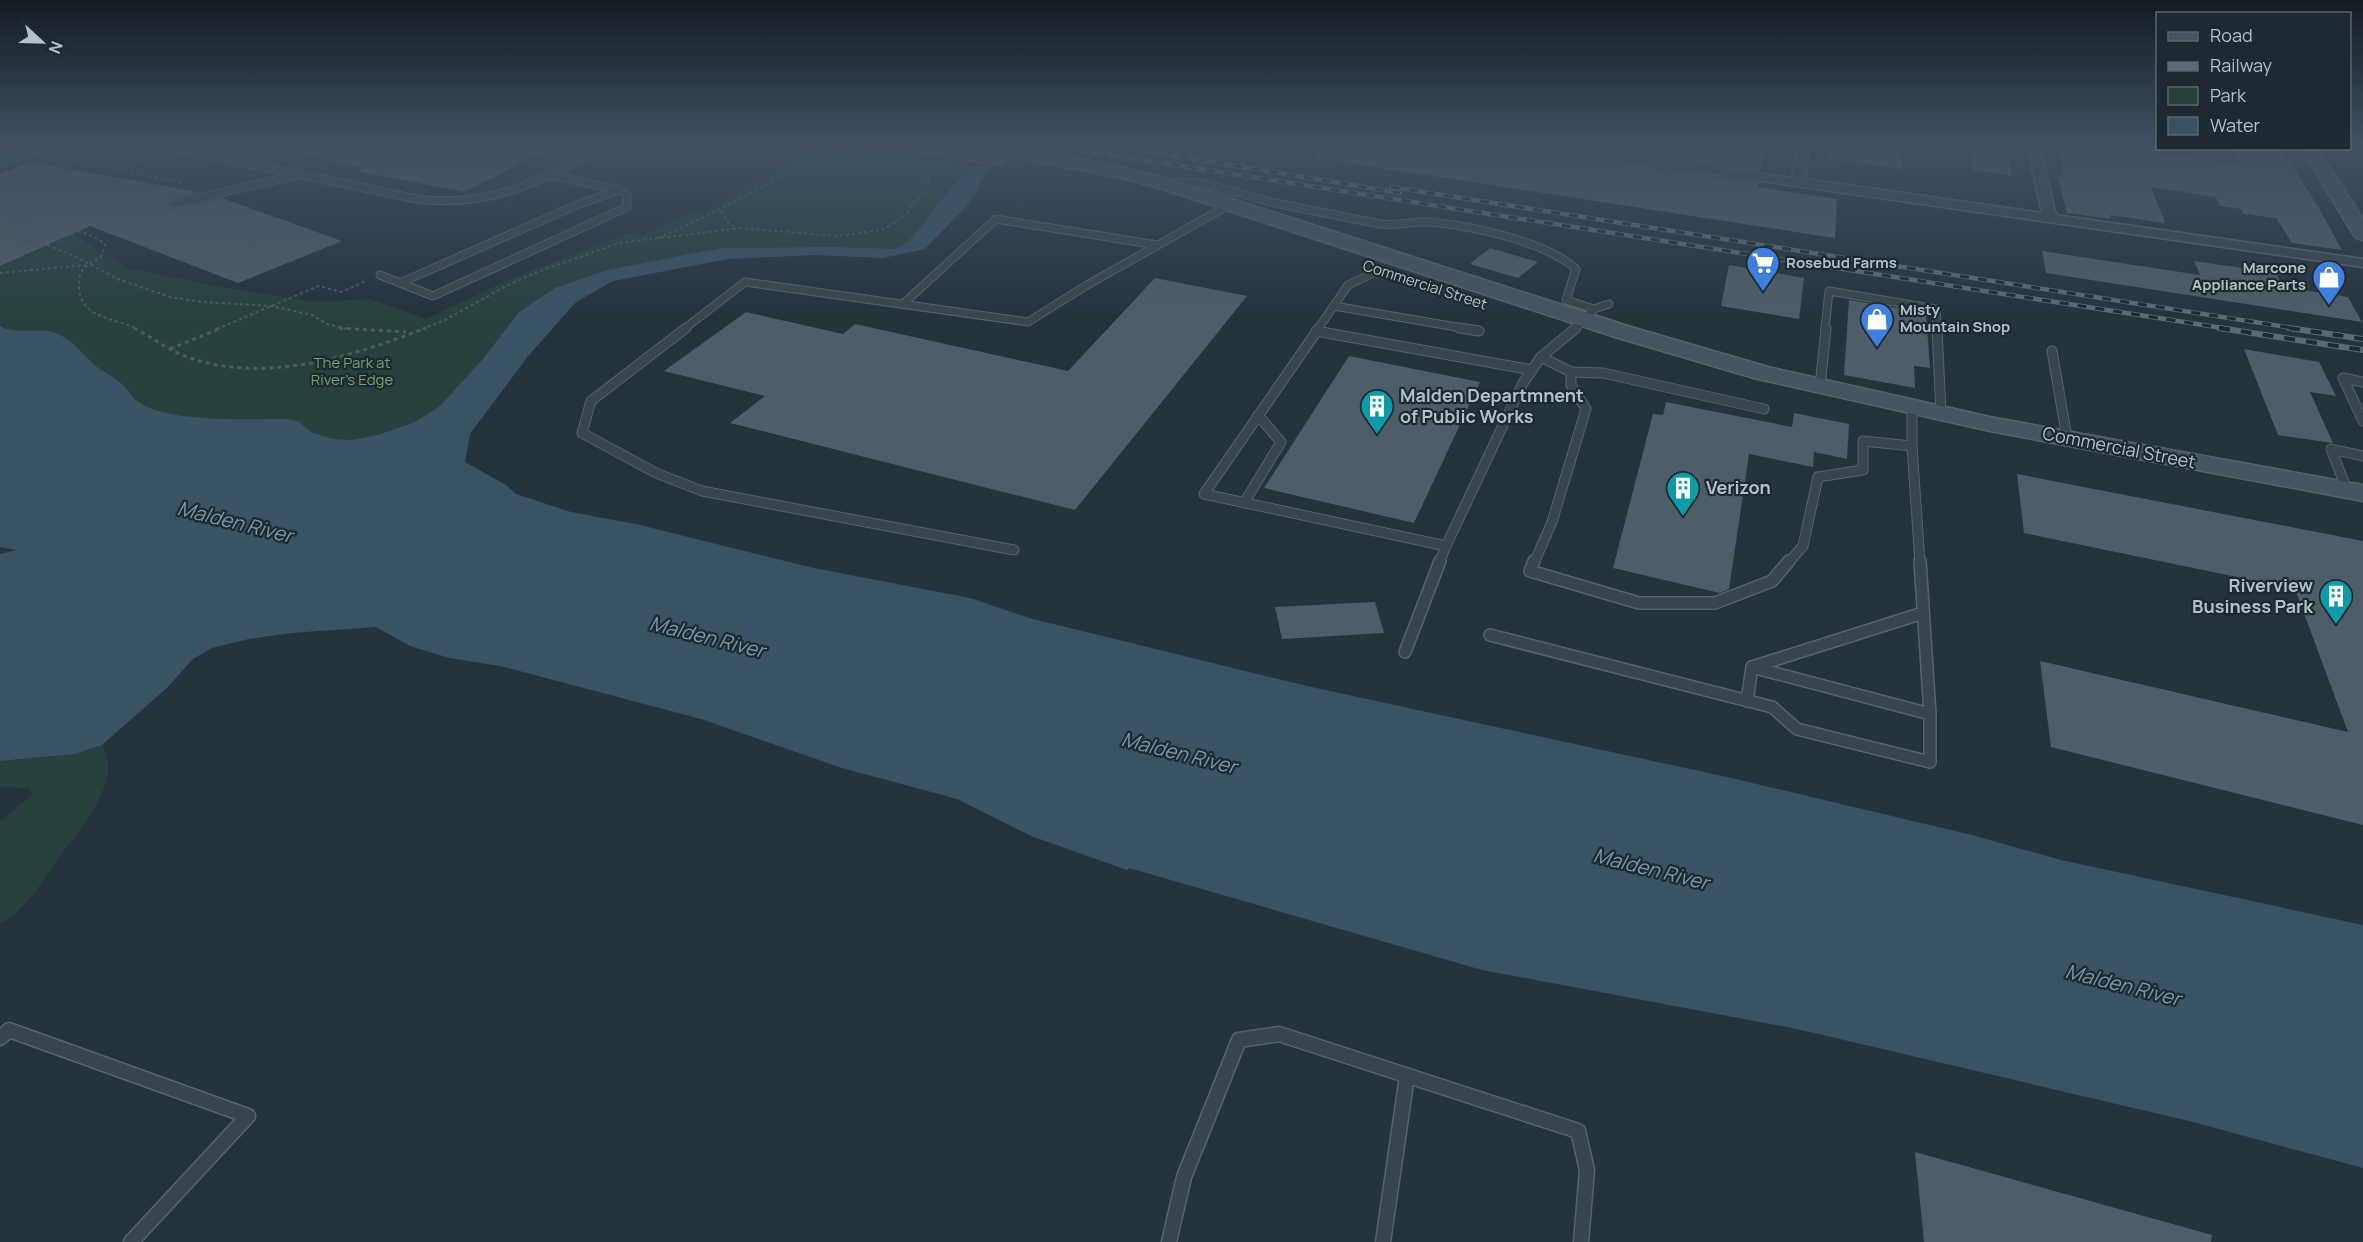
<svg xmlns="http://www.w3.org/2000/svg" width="2363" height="1242" viewBox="0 0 2363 1242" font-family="Manrope,sans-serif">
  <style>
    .green { fill: #28403e }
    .water { fill: #395264 }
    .building { fill: #4e5e68 }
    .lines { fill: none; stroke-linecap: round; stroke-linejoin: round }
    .lane-far3-casing { stroke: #57636b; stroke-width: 9 }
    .lane-far2-casing { stroke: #57636b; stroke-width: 11 }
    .lane-far1-casing { stroke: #57636b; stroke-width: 14 }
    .lane-casing { stroke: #57636b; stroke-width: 17 }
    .street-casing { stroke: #57636b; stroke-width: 3 }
    .secondary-casing { stroke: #57636b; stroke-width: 3 }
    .path-far1 { stroke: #475c5b; stroke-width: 2; stroke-dasharray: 3 3; stroke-linecap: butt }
    .path { stroke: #475c5b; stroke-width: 3; stroke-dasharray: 4 4; stroke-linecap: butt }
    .lane-far3 { stroke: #39454d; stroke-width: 7 }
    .lane-far2 { stroke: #39454d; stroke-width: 9 }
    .lane-far1 { stroke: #39454d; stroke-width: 11 }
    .lane { stroke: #39454d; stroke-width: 14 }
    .street { fill: #39454d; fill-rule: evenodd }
    .secondary { fill: #475560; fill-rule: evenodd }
    .rail-far1-casing { stroke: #5b6a74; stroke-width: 4.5 }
    .rail-casing { stroke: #5b6a74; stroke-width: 6 }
    .rail-far1 { stroke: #1e2a32; stroke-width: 3; stroke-dasharray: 9; stroke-linecap: butt }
    .rail { stroke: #1e2a32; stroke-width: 4; stroke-dasharray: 11; stroke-linecap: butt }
    .labels { text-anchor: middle; stroke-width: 4.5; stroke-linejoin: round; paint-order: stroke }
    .far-poi-label { font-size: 15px; font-weight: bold; fill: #b4c0c8; stroke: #1e2a32; text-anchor: start }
    .far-street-label { font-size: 15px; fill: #b4c0c8; stroke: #1e2a32 }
    .far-park-label { font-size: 15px; fill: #739e75; stroke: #1e2a32 }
    .poi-label { font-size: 18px; font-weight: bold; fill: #b4c0c8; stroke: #1e2a32; text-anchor: start }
    .street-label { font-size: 18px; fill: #b4c0c8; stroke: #1e2a32 }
    .water-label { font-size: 20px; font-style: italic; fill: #7696aa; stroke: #1e2a32 }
  </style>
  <rect width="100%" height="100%" fill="#25333d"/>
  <g class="green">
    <polygon points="0,145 9,145 12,151 34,155 0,168"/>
    <polygon points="808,145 863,145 978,166 899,252 826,248 609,271 435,415 381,438 347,444 169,418 0,333 0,213 75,228 74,235 127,268 214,286 316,302 370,299 426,319 510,279 628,233 642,236 686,213 706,213 800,156"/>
    <path d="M102 745C125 781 78 831 58 859 39 885 30 906 0 924V821L25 801 32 793 28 788 0 787V761L75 754Z"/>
  </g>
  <path class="water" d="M975 165 993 167 980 181 979 189 964 209 925 249 883 258 815 255 728 259 613 281 576 302 529 355 470 434 465 462 506 485 516 494 571 512 636 524 814 568 970 598 1029 618 1307 686 1727 777 1972 835 2061 860 2363 925V1168L2189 1121 1797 1029 1482 970 1129 868 1127 870 1031 836 957 799 842 768 701 719 500 666 449 658 410 646 376 627 292 633 249 639 212 648 193 659 167 688 102 745 75 754 0 761V554L16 550 0 547V326C18 337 43 324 62 336 73 342 80 351 89 360 98 370 112 375 122 384 128 389 131 397 137 401 165 423 249 419 285 419L298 421 311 432 332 439 352 440 378 435 415 422 440 406 482 360 519 312 555 288 607 270 722 248 832 247 895 249C913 243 924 220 936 206 948 192 961 177 975 165Z"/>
  <g class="building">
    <polygon points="306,145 558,145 464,192 357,171 364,168 305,156"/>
    <polygon points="1317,145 1468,145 1520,153 1520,145 1529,145 1537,151 1759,183 1758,187 1837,199 1835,238 1316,158"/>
    <polygon points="1583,145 1766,145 1761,171"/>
    <polygon points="1829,145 1902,145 1903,169 1828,159"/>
    <polygon points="2057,145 2119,152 2121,152 2119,145 2147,145 2157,147 2157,154 2242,164 2233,148 2281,148 2319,208 2342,250 2292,243 2276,218 2244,214 2241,209 2220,206 2216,197 2151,187 2165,223 2110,215 2111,219 2067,213 2058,176 2064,177"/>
    <polygon points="1970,146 2008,151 2012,176 1973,170"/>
    <polygon points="30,162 198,192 170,200 167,205 172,209 222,198 342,241 238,283 90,226 0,266 0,174"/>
    <polygon points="1490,248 1538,262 1518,278 1470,264"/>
    <polygon points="2042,251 2200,275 2194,261 2276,273 2283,287 2348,297 2362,322 2046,273"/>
    <polygon points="1729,265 1804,278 1799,319 1721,306"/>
    <polygon points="1155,278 1247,296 1075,510 730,423 765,396 664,371 746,312 843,334 855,324 1068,371"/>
    <polygon points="1849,300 1926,313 1930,368 1914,366 1915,388 1844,375"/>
    <polygon points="2244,349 2319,362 2336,396 2310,392 2333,443 2278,435"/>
    <polygon points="1349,356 1480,382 1414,523 1264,488"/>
    <polygon points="1666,402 1792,427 1794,413 1849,424 1847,459 1814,452 1813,467 1749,454 1729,589 1720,593 1613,568 1653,414 1663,415"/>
    <polygon points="2017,474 2363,541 2363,825 2051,747 2040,661 2348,732 2295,589 2024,533"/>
    <polygon points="1375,602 1384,633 1282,639 1275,607"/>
    <polygon points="1915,1152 2212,1235 2211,1242 1924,1242"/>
  </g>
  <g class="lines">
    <defs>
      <g id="lane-far3">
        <path d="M159 145 422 200C498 206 544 179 609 145"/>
        <path d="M1161 182 1202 183 1275 203 1380 224C1397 226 1413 221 1431 222 1472 226 1545 241 1576 269L1566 300 1594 309"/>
        <polyline points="173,204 293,176"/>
        <polyline points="380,275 433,296 627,207 627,195 619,190 551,175"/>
        <polyline points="400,283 579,204 619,190"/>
        <polyline points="904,303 996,219 1157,245"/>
        <polyline points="1334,306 1468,329"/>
        <polyline points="684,329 745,282 1028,322 1087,285 1229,205"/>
        <polyline points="1318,329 1348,285 1380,270"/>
        <polyline points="1575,329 1594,309 1609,304"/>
        <polyline points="1825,329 1829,291 1936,309 1937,329"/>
      </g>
      <g id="lane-far2">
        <polyline points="686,328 591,401 582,433 656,473 702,491 1014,550"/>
        <polyline points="1319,328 1204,494 1446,546 1523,383 1541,357 1576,328"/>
        <polyline points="1459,328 1479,331"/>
        <polyline points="1937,328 1941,413"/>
        <polyline points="1316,331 1532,370"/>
        <polyline points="2052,351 2067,438"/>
        <polyline points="1571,372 1603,373 1764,409"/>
        <polyline points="2363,382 2343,378 2363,421"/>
        <polyline points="1820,387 1826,328"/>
        <polyline points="1912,407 1912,446 1920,563"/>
        <polyline points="2347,490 2331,449 2363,456"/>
        <polyline points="1244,503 1281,442 1258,415"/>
        <polyline points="1439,563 1446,546"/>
        <polyline points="1534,563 1552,522 1586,409 1571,385 1571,372 1541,357"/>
        <polyline points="1788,563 1803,546 1818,477 1863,470 1863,441 1912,446"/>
      </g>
      <g id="lane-far1">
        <polyline points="1534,561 1530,571 1639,603 1715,603 1772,581 1789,561"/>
        <polyline points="1920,561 1930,714 1752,667 1923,613"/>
        <polyline points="1490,635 1772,707 1797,729 1930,762 1930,714"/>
        <polyline points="1405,652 1440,561"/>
        <polyline points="1747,701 1752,667"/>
      </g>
      <g id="lane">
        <polyline points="0,1038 9,1030 248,1116 131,1242"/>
        <polyline points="1169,1242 1184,1177 1239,1040 1279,1034 1578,1131 1587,1170 1581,1242"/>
        <polyline points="1383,1242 1407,1076"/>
      </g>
      <polygon id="street" points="1531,145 1565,145 1792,178 1798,145 1810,145 1805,179 2042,213 2027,145 2039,145 2056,215 2363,259 2363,267 1537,149"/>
      <g id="secondary">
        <polygon points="898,145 940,145 995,155 1001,156 1004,160 1001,164 995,165 907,150"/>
        <path d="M964 145C1035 145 1105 163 1173 180L1631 327 1768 367 1990 417 2363 485V501L1990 431 1754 378 1615 337 1159 188 1118 177 973 150Z"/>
        <polygon points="2301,148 2318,148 2363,219 2363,240 2356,238 2353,234"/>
      </g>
    </defs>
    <use href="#lane-far3" class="lane-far3-casing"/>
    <use href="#lane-far2" class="lane-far2-casing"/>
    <use href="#lane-far1" class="lane-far1-casing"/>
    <use href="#lane" class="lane-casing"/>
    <use href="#street" class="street-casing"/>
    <use href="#secondary" class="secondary-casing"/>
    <g class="path-far1">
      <polyline points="15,145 21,150 183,183"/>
      <polyline points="817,145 820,155"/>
      <polyline points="0,167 58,145"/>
      <polyline points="118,170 150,157"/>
      <polyline points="721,211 730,225 737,227"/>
      <polyline points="19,213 9,217 28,222 32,226"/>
      <path d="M0 228C35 227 76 222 105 244L101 257C85 267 78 268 79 288 81 319 116 318 137 329"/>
      <polyline points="0,236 44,244 74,256 120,280 170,297 203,302 271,306 312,315 327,324 347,329"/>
      <path d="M658 238C695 222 730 205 765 186 781 178 794 162 812 158 840 152 866 155 894 159"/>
      <polyline points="0,273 86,265"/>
      <polyline points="217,329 319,286 341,292 366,281"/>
      <polyline points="422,329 445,320 508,285 540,271 619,243 740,228 839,236 885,229 906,214 927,187 930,179 924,168"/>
    </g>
    <g class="path">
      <path d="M134 328C152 337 171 352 190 358 268 384 353 356 426 328"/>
      <polyline points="339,328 406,332"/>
      <polyline points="170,349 221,328"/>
    </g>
    <use href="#lane-far3" class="lane-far3"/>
    <use href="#lane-far2" class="lane-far2"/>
    <use href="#lane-far1" class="lane-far1"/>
    <use href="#lane" class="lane"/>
    <use href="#street" class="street"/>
    <use href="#secondary" class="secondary"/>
    <defs>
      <g id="rail-far1">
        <polyline points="1046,145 2229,329"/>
        <polyline points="1109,145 1400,193"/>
        <polyline points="1391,187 2299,329"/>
      </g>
      <g id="rail">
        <polyline points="2219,328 2363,350"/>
        <polyline points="2289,328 2363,339"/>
      </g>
    </defs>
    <use href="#rail-far1" class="rail-far1-casing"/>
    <use href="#rail" class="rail-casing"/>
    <use href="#rail-far1" class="rail-far1"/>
    <use href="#rail" class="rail"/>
  </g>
  <linearGradient id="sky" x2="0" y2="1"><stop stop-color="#141c22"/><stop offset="0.45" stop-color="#405062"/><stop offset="1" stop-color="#405062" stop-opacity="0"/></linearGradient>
  <rect width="2363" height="319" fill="url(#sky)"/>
  <defs>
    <symbol id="supermarket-pin" viewBox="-11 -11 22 30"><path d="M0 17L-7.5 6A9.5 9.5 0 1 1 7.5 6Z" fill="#3f7fe0" stroke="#1e2a32"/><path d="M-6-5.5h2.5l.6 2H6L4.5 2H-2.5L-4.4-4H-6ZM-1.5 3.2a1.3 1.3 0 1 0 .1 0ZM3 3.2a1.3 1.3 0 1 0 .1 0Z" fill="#fff"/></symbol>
    <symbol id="shop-pin" viewBox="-11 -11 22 30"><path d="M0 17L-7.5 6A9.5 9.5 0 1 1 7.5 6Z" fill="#3f7fe0" stroke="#1e2a32"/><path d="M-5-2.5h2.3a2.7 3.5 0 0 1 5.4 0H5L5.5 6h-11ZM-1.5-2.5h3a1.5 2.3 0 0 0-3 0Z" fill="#fff"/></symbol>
    <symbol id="building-pin" viewBox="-11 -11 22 30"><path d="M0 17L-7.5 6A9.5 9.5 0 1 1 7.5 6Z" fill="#0f9aa8" stroke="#1e2a32"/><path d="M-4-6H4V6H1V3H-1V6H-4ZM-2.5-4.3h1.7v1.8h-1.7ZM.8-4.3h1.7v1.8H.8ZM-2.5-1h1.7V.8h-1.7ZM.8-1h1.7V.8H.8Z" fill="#fff"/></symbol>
  </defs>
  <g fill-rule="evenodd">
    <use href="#supermarket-pin" x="1744" y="244" width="38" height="52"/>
    <use href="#shop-pin" x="2310" y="258" width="38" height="52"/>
    <use href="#shop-pin" x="1858" y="300" width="38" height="52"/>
    <use href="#building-pin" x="1358" y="387" width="38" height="52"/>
    <use href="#building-pin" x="1664" y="469" width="38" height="52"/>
    <use href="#building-pin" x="2317" y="577" width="38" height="52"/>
  </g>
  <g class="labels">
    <g class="far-poi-label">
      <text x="1786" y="268">Rosebud Farms</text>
      <text x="2306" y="273" text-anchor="end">Marcone<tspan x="2306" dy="17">Appliance Parts</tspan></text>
      <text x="1900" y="315">Misty<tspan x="1900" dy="17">Mountain Shop</tspan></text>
    </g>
    <g class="far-street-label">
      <text transform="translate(1425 285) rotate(18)" y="5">Commercial Street</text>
    </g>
    <g class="far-park-label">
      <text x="352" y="368">The Park at<tspan x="352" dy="17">River's Edge</tspan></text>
    </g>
    <g class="poi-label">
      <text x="1400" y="402">Malden Departmnent<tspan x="1400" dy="21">of Public Works</tspan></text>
      <text x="1706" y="494">Verizon</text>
      <text x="2313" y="592" text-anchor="end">Riverview<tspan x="2313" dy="21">Business Park</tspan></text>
    </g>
    <g class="street-label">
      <text transform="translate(2119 448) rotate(11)" y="6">Commercial Street</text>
    </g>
    <g class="water-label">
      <text transform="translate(235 522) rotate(14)" y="7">Malden River</text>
      <text transform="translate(707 637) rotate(14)" y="7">Malden River</text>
      <text transform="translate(1179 753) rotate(14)" y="7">Malden River</text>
      <text transform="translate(1651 869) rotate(14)" y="7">Malden River</text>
      <text transform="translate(2123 985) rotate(14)" y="7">Malden River</text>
    </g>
  </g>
  <rect x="2156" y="12" width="195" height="138" fill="#1e2a32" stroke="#5a666e" stroke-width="1.5"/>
  <rect x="2168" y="32" width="30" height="9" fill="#475560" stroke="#5a666e" stroke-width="1.5"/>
  <text x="2210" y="42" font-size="18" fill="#b4c0c8">Road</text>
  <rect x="2168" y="62" width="30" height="9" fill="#5b6a74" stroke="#5a666e" stroke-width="1.5"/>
  <text x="2210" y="72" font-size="18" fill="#b4c0c8">Railway</text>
  <rect x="2168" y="87" width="30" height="18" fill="#28403e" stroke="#5a666e" stroke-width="1.5"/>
  <text x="2210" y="102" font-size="18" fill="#b4c0c8">Park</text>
  <rect x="2168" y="117" width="30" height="18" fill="#395264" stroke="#5a666e" stroke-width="1.5"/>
  <text x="2210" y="132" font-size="18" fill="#b4c0c8">Water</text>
  <g transform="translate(42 42) rotate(112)" stroke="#1e2a32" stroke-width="4.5" paint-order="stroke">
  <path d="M0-4.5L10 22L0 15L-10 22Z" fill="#b4c0c8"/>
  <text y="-9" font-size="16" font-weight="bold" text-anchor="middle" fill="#b4c0c8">N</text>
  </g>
</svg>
